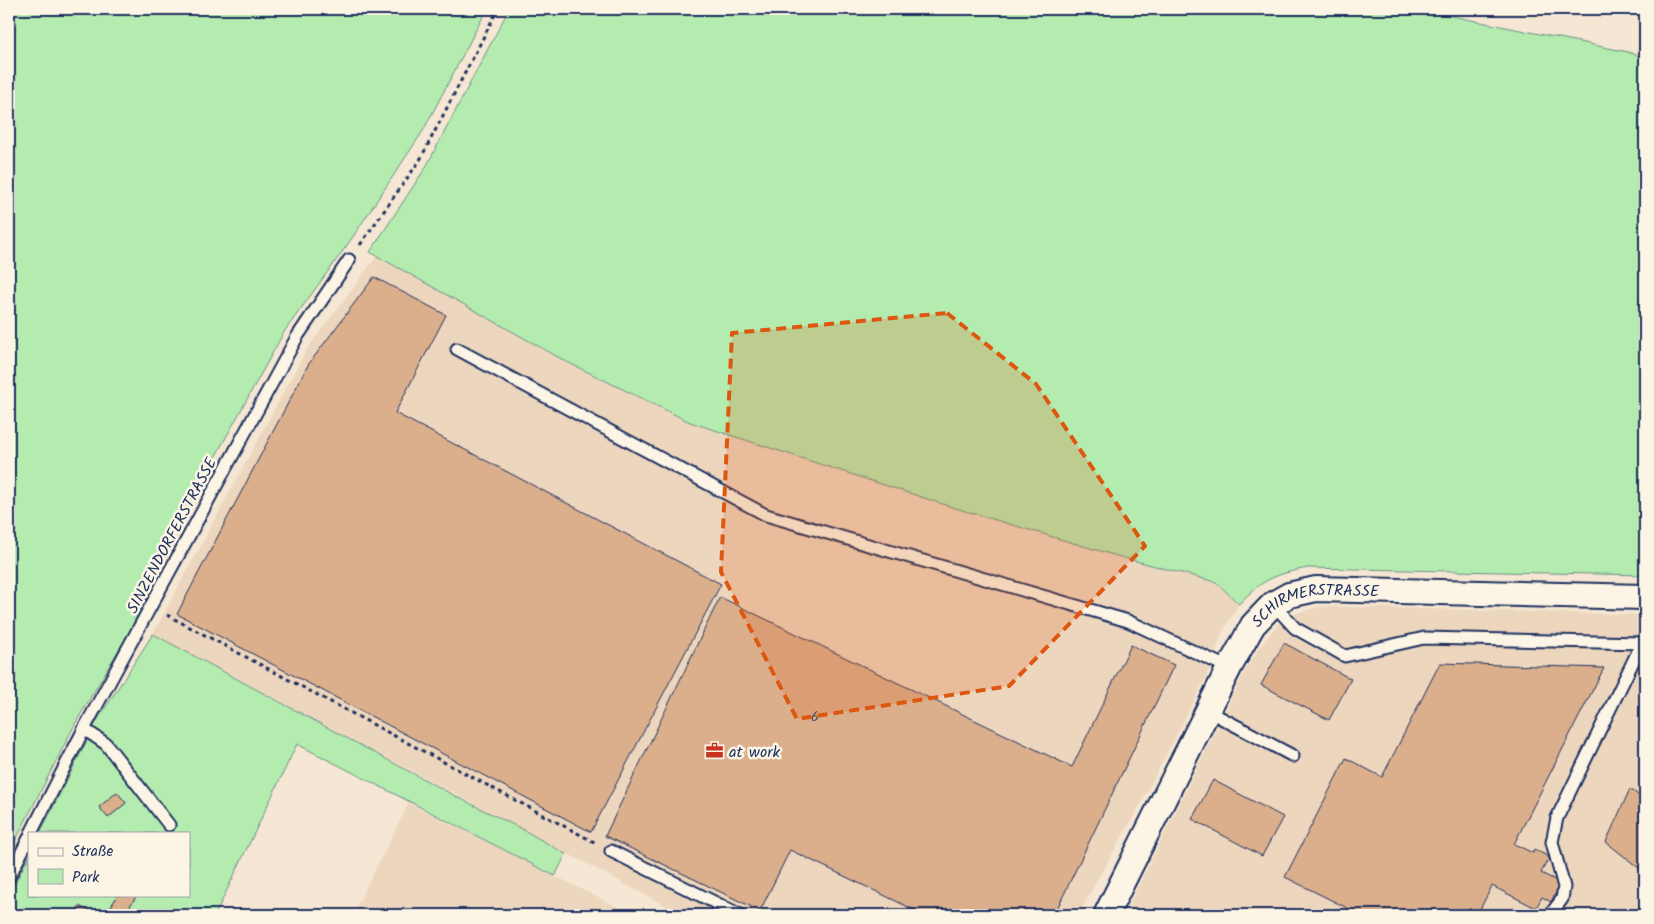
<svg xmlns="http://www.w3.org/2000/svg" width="1654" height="924" viewBox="0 0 1654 924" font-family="Kalam,sans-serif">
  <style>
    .built { fill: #edd6be }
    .green { fill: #b4ecaf; stroke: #688e86 }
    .building { fill: #dbaf8c; stroke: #1b2f5e }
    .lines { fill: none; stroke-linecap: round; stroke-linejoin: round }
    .lane-casing { stroke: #1b2f5e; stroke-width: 15 }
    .street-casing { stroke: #1b2f5e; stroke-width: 28 }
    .path { stroke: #1b2f5e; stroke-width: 3; stroke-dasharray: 4 4; stroke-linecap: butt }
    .lane { stroke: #fcf5e5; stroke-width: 11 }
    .street { stroke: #fcf5e5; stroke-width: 24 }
    .marked { fill: #de5710; fill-opacity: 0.2; stroke: #de5710; stroke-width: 4; stroke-dasharray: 10 6; stroke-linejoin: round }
    .labels { text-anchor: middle; stroke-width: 5; stroke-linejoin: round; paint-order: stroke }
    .number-label { font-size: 14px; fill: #4b4f6a }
    .street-label { font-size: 16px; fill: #1b2f5e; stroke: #fcf5e5 }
    .poi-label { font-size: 16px; fill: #1b2f5e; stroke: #fcf5e5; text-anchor: start }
  </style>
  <rect width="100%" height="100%" fill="#f5e7d3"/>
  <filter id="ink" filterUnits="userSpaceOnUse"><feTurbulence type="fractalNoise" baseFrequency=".02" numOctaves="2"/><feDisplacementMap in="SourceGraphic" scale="10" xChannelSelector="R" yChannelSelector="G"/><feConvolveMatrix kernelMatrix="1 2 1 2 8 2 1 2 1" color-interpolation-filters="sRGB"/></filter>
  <g filter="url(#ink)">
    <g class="built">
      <polygon points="377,256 565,361 690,422 952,507 1117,556 1216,582 1239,604 1223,631 1206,678 1139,807 1091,891 1079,915 683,915 153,634 307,349"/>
      <polygon points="1322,606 1645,615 1645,915 1124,915 1242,677 1260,646 1278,624 1297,613"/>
      <polygon points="409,803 617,907 636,915 352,915"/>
    </g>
    <g class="green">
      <polygon points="9,9 487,9 423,131 350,241 284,332 175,530 132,627 75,724 9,853"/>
      <path d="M509 9H1417L1628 52 1645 58V575L1308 568C1276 574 1262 579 1239 604L1216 582 1117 556 952 507 690 422 565 361 370 252 426 167Z"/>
      <polygon points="153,634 457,797 520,828 566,854 555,876 297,744 215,915 9,915 9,895 29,856 29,895 189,895 189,833 40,833 98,719"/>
    </g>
    <g class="building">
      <polygon points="374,277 446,315 395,413 721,584 591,832 177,614 308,365"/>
      <polygon points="720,597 1072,767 1131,645 1174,665 1054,915 925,915 790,850 760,911 605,836"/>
      <polygon points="1284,643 1351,679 1329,720 1261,685"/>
      <polygon points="1440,663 1604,668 1514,844 1533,853 1534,849 1549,857 1541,873 1561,883 1551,902 1542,897 1536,908 1492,886 1477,915 1361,915 1285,877 1346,758 1382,777"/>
      <polygon points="1213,780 1283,817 1262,856 1192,819"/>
      <polygon points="1630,789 1645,800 1645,873 1606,842"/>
      <polygon points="117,792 126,803 108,818 99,807"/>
      <polygon points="118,895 137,895 125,914 111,906"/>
      <polygon points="79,906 91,912 90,915 75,914"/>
    </g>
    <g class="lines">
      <defs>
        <g id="lane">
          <polyline points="457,349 766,515 1128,621 1229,668"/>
          <polyline points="1273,604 1295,628 1345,656 1424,638 1642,643"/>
          <polyline points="1208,711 1293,756"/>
          <polyline points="84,729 106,744 169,825"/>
          <polyline points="31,833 84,729 297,337 349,260"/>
          <polyline points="611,851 740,915"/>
          <polyline points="9,877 29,838"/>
          <polyline points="1550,915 1562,899 1564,887 1552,842 1557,818 1644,639"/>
        </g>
        <g id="street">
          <path id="s1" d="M1106 915 1229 668 1253 625 1273 604 1289 595 1316 589 1645 597"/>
        </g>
      </defs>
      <use href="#lane" class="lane-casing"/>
      <use href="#street" class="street-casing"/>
      <g class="path">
        <polyline points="360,245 420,160 498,9"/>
        <polyline points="167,615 596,843"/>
      </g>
      <use href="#lane" class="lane"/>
      <use href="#street" class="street"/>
    </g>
  </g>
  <path class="marked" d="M947 313 1036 384 1145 546 1009 686 797 719 721 572 732 333Z"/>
  <defs>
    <symbol id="office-bare" viewBox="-9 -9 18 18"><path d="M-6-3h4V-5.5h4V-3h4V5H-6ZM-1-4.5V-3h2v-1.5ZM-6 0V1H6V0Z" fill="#c8321e" stroke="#fcf5e5" stroke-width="2.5" paint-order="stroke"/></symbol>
  </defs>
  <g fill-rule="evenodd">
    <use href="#office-bare" x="702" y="738" width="25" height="25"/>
  </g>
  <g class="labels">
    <g class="number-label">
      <text x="815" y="721">6</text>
    </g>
    <g class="street-label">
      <text transform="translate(171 535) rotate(-62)" y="6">SINZENDORFERSTRASSE</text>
      <text dy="6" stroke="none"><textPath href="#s1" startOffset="395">SCHIRMERSTRASSE</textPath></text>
    </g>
    <g class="poi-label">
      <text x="729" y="757">at work</text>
    </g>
  </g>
  <rect width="1654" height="924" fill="none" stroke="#fcf5e5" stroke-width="30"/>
  <rect x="15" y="15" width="1624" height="894" fill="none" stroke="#1b2f5e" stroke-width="2" filter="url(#ink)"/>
  <rect x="28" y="832" width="162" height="65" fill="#fcf5e5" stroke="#a2a6af"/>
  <rect x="38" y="848" width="25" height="8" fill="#fcf5e5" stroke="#a2a6af"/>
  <text x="72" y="856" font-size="15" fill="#1b2f5e">Straße</text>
  <rect x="38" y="869" width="25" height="15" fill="#b4ecaf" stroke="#a2a6af"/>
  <text x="72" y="882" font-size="15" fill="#1b2f5e">Park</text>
</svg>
